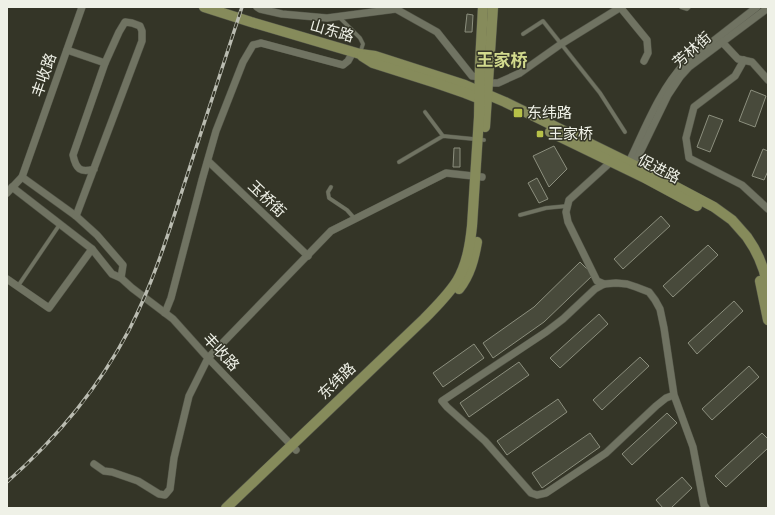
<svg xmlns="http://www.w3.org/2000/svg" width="775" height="515" viewBox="0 0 775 515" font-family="'Alegreya Sans','Noto Sans SC',sans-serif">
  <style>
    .building { fill: #484a3b; stroke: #8c8f7e }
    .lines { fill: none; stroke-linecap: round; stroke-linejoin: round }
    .service-casing { stroke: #525447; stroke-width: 4.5 }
    .minor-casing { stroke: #525447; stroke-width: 8 }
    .secondary-casing { stroke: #525447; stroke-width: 11 }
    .service { stroke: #707362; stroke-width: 3.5 }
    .minor { stroke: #707362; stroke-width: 7 }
    .secondary { stroke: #868b5b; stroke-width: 10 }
    .rail-casing { stroke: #babcb1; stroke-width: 3.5 }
    .rail { stroke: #343527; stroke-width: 2; stroke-dasharray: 6; stroke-linecap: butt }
    .poi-dot { fill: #b7c148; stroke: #343527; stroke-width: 1.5 }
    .labels { text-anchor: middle; stroke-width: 3; stroke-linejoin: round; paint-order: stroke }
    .street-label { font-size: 15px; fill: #eff1e7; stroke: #343527 }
    .poi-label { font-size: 15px; fill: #eff1e7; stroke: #343527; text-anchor: start }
    .quarter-label { font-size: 17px; font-weight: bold; fill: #d2da8d; stroke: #343527 }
  </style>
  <rect width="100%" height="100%" fill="#343527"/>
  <g class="building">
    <polygon points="467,14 473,15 472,32 465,32"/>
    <polygon points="751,90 766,96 755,127 739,121"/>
    <polygon points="709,115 723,120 710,152 697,147"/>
    <polygon points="554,146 567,169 549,187 533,156"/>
    <polygon points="454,148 460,148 460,167 453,167"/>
    <polygon points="763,149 768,151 768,171 764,180 752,176"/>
    <polygon points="537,178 548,199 539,203 528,183"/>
    <polygon points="661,216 670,226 623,269 614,259"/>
    <polygon points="708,245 718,255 673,297 663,286"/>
    <polygon points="580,262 593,275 544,322 493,358 483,343 534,307"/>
    <polygon points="734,301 743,311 697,354 688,343"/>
    <polygon points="599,314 608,324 560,368 550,358"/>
    <polygon points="474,344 484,358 443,387 433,373"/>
    <polygon points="640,357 649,366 602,410 593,400"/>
    <polygon points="519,362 529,375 469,417 460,403"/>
    <polygon points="749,366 759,377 712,420 702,409"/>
    <polygon points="558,399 567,412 507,455 497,441"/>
    <polygon points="667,413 677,423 632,465 622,454"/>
    <polygon points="590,433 600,447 542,488 532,473"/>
    <polygon points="762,433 768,439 768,448 726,487 715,476"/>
    <polygon points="682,477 692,488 671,508 663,508 656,500"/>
  </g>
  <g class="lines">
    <defs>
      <g id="service">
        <polyline points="681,7 687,9 689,7"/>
        <polyline points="339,17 360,38 363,44 360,53"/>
        <polyline points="523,34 543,21 600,93 625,132"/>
        <polyline points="425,112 443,136"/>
        <polyline points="399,162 443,136 484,140"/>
        <polyline points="331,187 328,192 329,198 347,210 355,219"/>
        <polyline points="520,215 546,208 567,206"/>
        <polyline points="18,286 60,224"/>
      </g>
      <g id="minor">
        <polyline points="257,7 260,9 282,14 327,18 396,9 437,32 472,76 480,77"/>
        <polyline points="620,7 647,40 648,53 644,61"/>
        <polyline points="722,42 738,59 752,62 768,80"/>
        <polyline points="67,50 105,63"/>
        <polyline points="744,60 735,76 694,107 686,138 689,158 742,185 768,209"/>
        <polyline points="488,83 498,83 520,73 561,44 621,7"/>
        <polyline points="208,161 308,256"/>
        <path d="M629 166V162C645 129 659 91 685 63L757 7"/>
        <polyline points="631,167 634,165 668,95 680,77 689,67 768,8"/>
        <polyline points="12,187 92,249 112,274 121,278 123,265 97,235 76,216 22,177"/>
        <polyline points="7,193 22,177 82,7"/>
        <path d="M76 216 142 41V31L140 26 132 23 125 22 119 32 105 63 73 155C76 169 80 173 94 169"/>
        <polyline points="121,278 132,288 173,319 208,358 296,450"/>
        <polyline points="7,279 49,308 92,249"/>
        <polyline points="604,284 597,281 568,222 566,212 569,200 614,159"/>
        <polyline points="165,313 171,298 202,180 216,131 243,62 253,45 261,43 343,65 348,61 353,52"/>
        <polyline points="674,395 666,398 656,406 606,453 546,493 537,495 531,493 485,441 447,407 442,401 546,332 563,319 595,289 604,284 616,283 627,284 636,287 649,292 655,300 660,309 664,328 674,395 693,447 704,505 706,508"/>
        <polyline points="94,464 104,471 112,472 138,481 159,494 165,495 170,489 174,458 189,396 208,358 331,231 446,173 482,177"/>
      </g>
      <g id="secondary">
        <polyline points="204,7 251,22 360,54 375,56 465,85 505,102 648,172 714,207 732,220 747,237 754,248 759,258 764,271 768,289"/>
        <polyline points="362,56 373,63 436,83 465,93 483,100"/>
        <polyline points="485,127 493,7"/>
        <polyline points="550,132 645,178 697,206"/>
        <polyline points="760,281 768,320"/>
        <path d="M459 289C470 275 474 259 477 242"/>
        <path d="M226 508 424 319C436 307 448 295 457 281 467 264 470 245 472 226L479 117 480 63 483 7"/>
      </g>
    </defs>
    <use href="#service" class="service-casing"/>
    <use href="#minor" class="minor-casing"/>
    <use href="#secondary" class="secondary-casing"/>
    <use href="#service" class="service"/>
    <use href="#minor" class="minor"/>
    <use href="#secondary" class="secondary"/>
    <defs>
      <path id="rail" d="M7 482C57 438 98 389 129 330 152 286 168 235 183 188 203 128 222 67 242 7"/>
    </defs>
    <use href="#rail" class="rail-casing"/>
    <use href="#rail" class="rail"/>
  </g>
  <g class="poi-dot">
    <rect x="513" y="108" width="10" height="10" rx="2"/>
    <rect x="536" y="130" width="8" height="8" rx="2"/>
  </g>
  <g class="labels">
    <g class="street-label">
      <text transform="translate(332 31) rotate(16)" y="5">山东路</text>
      <text transform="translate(692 50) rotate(-41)" y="5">芳林街</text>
      <text transform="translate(44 75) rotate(-71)" y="5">丰收路</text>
      <text transform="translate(659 169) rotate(27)" y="5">促进路</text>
      <text transform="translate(267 199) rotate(44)" y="5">玉桥街</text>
      <text transform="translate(221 352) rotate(47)" y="5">丰收路</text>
      <text transform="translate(337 381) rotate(-44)" y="5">东纬路</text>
    </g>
    <g class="poi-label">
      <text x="527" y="118">东纬路</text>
      <text x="548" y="139">王家桥</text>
    </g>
    <g class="quarter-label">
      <text x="502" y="66">王家桥</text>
    </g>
  </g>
  <rect width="775" height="515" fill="none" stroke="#eff1e7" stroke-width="16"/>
</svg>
